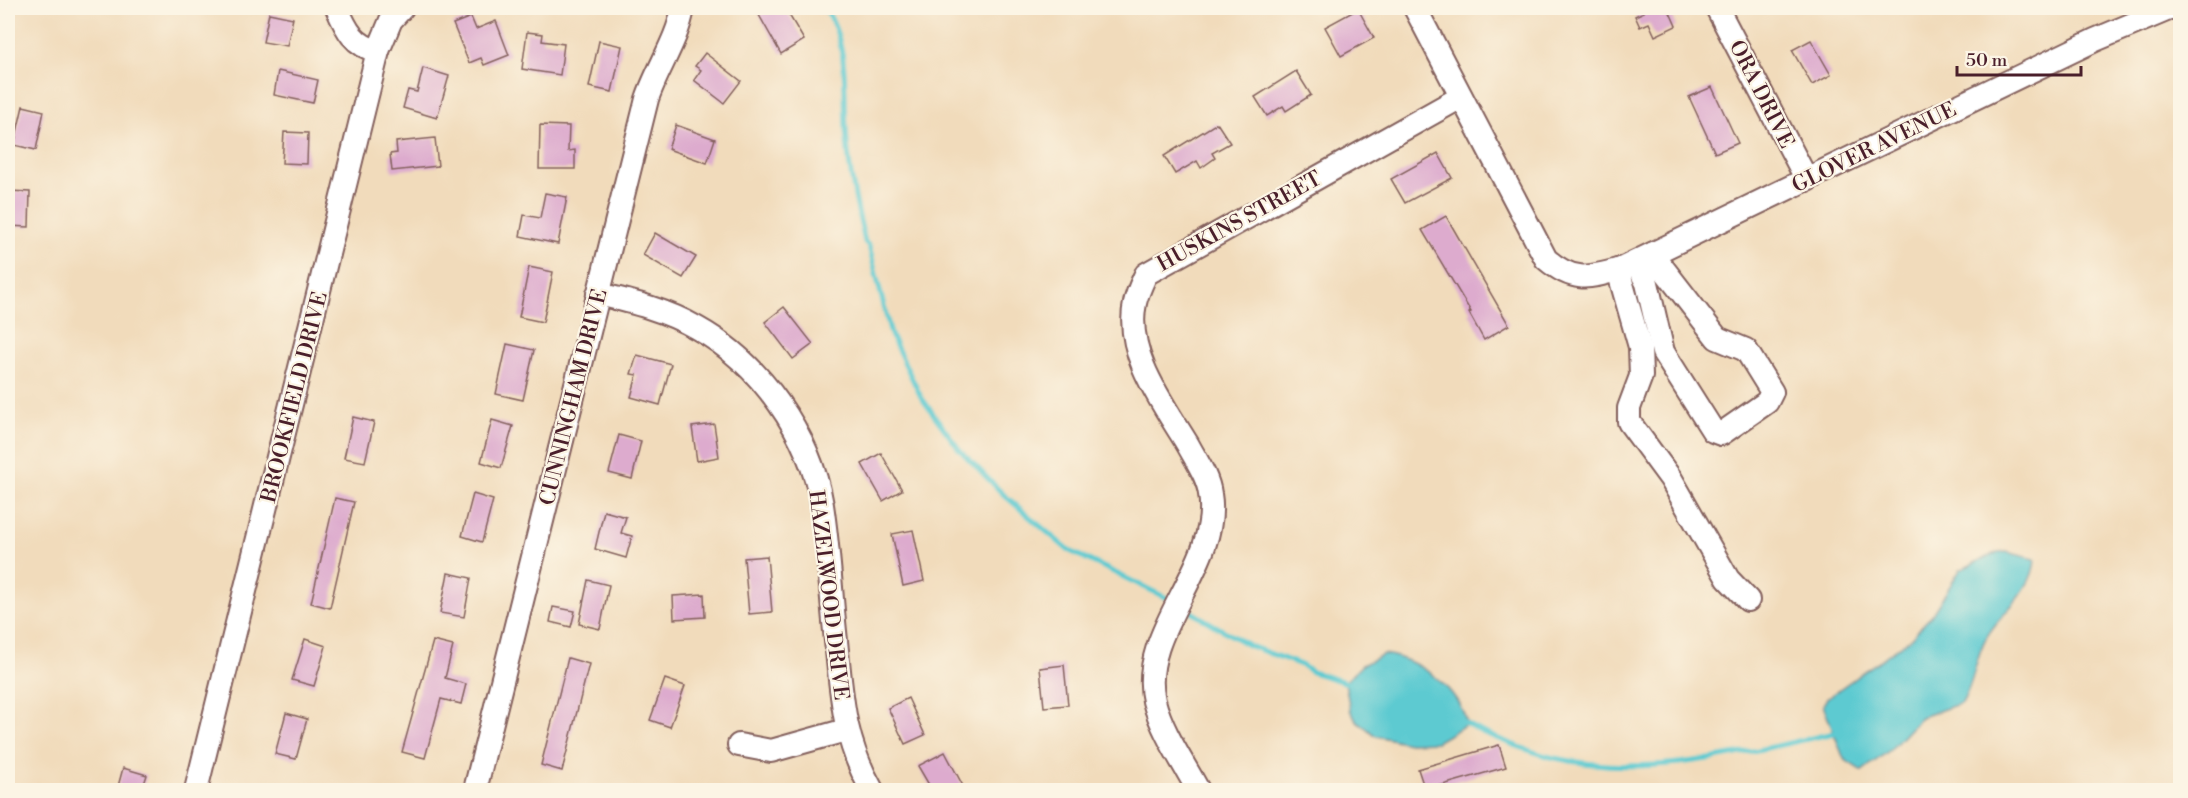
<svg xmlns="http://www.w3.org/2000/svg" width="2188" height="798" viewBox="0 0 2188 798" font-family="'Libre Bodoni',serif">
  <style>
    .water { fill: #5dcad1; stroke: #54747e; stroke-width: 1.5 }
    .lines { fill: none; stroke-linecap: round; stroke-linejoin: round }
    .stream { stroke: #5dcad1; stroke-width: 5 }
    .building { fill: #ddabce }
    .minor-casing { stroke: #84615d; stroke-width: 26 }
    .minor { stroke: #fff; stroke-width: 22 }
    .labels { text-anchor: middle; stroke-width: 4.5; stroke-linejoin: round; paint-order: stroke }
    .street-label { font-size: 21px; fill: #4a1f2b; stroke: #fcf5e5 }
  </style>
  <rect width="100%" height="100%" fill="#fcf5e5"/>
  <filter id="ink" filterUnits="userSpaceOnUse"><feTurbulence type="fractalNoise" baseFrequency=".0167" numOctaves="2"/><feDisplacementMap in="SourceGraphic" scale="12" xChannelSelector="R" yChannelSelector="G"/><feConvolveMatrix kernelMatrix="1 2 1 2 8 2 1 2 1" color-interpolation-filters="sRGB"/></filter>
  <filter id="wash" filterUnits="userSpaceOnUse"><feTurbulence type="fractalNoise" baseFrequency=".008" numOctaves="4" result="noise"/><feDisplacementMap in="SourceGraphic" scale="24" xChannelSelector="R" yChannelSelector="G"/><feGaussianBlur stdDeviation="1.35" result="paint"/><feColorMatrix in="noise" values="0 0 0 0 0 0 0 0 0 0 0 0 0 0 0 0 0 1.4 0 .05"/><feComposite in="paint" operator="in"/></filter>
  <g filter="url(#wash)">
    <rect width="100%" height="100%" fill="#f1dbbb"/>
    <g class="water">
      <path d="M2006 552 2035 559C2033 592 2001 612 1986 638 1975 657 1975 681 1962 703L1921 717 1890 750 1862 771 1844 759 1823 705 1827 698 1910 639 1931 616 1960 570 1993 554Z"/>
      <path d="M1384 654C1420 660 1458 687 1467 724L1436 742 1409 743 1376 736 1356 720 1350 710 1345 682 1362 665Z"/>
    </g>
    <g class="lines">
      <g class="stream">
        <path d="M825 8C852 49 842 95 847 142 850 176 857 209 865 242L869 246 891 335 921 397 959 449 1003 494 1068 550 1173 601"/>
        <polyline points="1181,606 1250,646 1301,665 1312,672 1351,684"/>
        <path d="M1462 722C1471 725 1478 731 1487 734 1505 742 1537 754 1555 758 1649 779 1743 753 1834 733L1840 730"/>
      </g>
    </g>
    <g id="blocks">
      <g class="building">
        <polygon points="772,8 785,8 804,40 781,54 759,15"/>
        <polygon points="1643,8 1668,8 1676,26 1655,36 1649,23 1640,27 1635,16 1644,12"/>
        <polygon points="1358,9 1374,38 1341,56 1325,27"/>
        <polygon points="269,13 293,18 287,46 263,42"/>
        <polygon points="471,17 476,29 496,21 509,55 484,65 481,58 469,63 453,24"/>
        <polygon points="527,32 543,34 542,41 564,44 560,75 522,69"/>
        <polygon points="1811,40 1831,75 1812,85 1792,50"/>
        <polygon points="599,41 622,46 612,92 589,87"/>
        <polygon points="705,53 741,81 724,103 694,80 701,70 695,66"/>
        <polygon points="423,68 449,76 437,118 403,108 408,90 417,92"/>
        <polygon points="278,71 318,80 313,103 274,95"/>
        <polygon points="1296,71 1311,95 1286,111 1283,106 1267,116 1255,97"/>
        <polygon points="1712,87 1738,143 1715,153 1689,97"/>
        <polygon points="23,106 44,111 36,150 14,145"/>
        <polygon points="1217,123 1230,143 1212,153 1215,158 1201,168 1197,161 1175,174 1164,156"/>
        <polygon points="540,125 569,126 568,151 575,150 575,169 539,169"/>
        <polygon points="676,125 715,139 707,163 668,149"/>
        <polygon points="284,132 308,133 307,164 282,163"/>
        <polygon points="435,138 438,166 392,171 390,154 397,153 396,142"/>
        <polygon points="1438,153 1452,178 1405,203 1391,179"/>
        <polygon points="8,191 30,192 29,227 8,226"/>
        <polygon points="545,193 567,197 558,244 520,236 524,215 540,218"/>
        <polygon points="1446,216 1509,325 1484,340 1469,313 1471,312 1422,230"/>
        <polygon points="655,233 696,257 683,278 643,255"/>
        <polygon points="529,267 553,272 543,322 519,317"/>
        <polygon points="784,307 813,344 793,359 765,322"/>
        <polygon points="507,344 534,350 523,400 496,394"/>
        <polygon points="637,355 671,364 660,405 631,397 637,375 631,374"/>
        <polygon points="353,417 374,422 365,462 344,458"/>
        <polygon points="492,420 513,426 501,468 481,462"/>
        <polygon points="714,424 719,457 697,461 692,427"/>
        <polygon points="619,435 641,441 632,479 609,473"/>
        <polygon points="881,453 902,490 883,501 862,464"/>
        <polygon points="473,494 493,500 482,542 462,536"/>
        <polygon points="335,498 354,502 330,608 311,603"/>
        <polygon points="604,511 626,517 621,533 632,536 626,558 595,549"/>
        <polygon points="913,530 924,581 903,586 892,534"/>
        <polygon points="767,556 772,612 749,614 744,558"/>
        <polygon points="448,573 471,578 464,617 440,613"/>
        <polygon points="588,580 609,585 600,629 579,624"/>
        <polygon points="704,594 705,617 674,619 673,596"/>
        <polygon points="553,607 575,611 571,627 550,622"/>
        <polygon points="305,639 326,646 314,686 292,680"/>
        <polygon points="433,641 453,646 445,678 466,684 461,704 441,699 425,758 402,752"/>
        <polygon points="568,658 589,664 562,771 541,765"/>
        <polygon points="1064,665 1068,705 1044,707 1040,668"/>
        <polygon points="665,679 685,686 670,727 650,720"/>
        <polygon points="908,698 925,735 905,744 888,708"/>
        <polygon points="286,713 307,719 296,759 275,754"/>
        <polygon points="1499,745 1506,767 1425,790 1418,769"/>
        <polygon points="945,752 963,786 955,790 932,790 918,766"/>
        <polygon points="123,768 147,775 142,790 117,790"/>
      </g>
    </g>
  </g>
  <g filter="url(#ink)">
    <use href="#blocks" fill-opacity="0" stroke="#84615d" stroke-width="1.5"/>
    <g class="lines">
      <defs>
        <g id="minor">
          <path d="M337 8C346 29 354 46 378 51"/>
          <path d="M1415 8 1546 259C1574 283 1588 278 1621 269L2095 40 2171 8"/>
          <polyline points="1717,8 1807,180"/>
          <polyline points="1636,262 1647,283 1663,352 1713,431 1721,434 1767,402 1772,392 1746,350 1717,338 1652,254"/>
          <polyline points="1618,270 1640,347 1641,376 1629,408 1629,422 1671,479 1728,579 1748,600"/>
          <path d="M598 294C633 302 666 310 697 328 760 363 810 434 822 505 829 550 831 596 836 641 842 698 843 739 872 790"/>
          <polyline points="739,745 771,751 846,730"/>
          <polyline points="196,790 378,51 391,20 402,8"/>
          <path d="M475 790 647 99C657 69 678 39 683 8"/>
          <path d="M1198 790C1183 762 1162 732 1154 701 1137 631 1222 565 1210 494 1208 477 1196 460 1188 445 1164 405 1124 353 1135 303 1137 293 1142 283 1146 274L1461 97"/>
        </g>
      </defs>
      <use href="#minor" class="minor-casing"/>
      <use href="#minor" class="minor"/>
    </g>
  </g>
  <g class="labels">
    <g class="street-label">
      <text transform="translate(1762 94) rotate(63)" y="7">ORA DRIVE</text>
      <text transform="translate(1874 147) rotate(-26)" y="7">GLOVER AVENUE</text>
      <text transform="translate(1239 221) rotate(-29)" y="7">HUSKINS STREET</text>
      <text transform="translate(294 397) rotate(-76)" y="7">BROOKFIELD DRIVE</text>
      <text transform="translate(573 397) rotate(-76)" y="7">CUNNINGHAM DRIVE</text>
      <text transform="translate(829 595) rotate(83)" y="7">HAZELWOOD DRIVE</text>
    </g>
  </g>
  <rect width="2188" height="798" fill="none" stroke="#fcf5e5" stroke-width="30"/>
  <path d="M1957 66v9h124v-9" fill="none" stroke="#4a1f2b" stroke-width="3"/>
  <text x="1966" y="66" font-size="18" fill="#4a1f2b" stroke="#fcf5e5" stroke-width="4.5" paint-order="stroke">50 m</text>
</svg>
